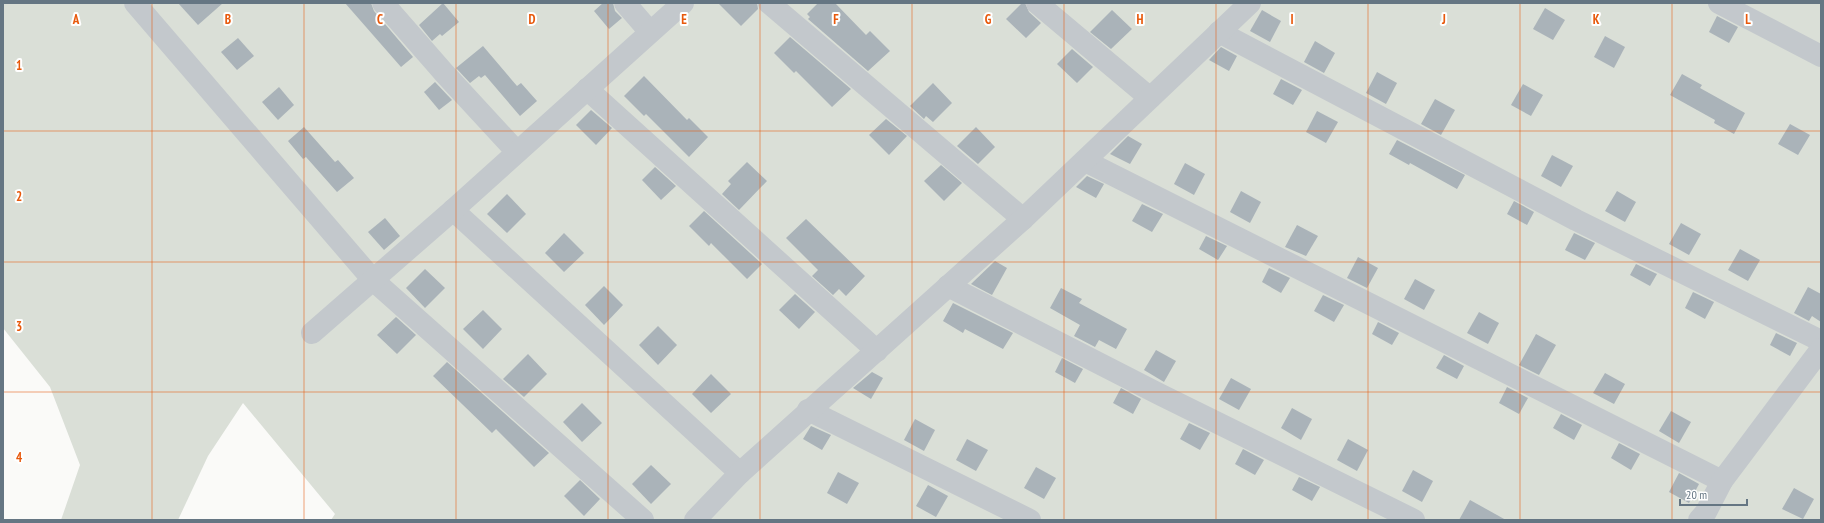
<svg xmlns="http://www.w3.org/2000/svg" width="1824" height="523" viewBox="0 0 1824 523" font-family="'PT Sans Narrow',sans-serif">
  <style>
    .green { fill: #dadfd7 }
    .building { fill: #aab3b9 }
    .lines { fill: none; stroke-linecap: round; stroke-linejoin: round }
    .minor { stroke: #c3c8cc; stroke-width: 22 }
    .grid { fill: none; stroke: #e8590c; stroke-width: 1; stroke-opacity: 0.55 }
    .grid-label { font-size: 13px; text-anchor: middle; font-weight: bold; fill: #e8590c; stroke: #fff; stroke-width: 4; stroke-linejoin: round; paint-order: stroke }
  </style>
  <rect width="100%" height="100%" fill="#fafaf8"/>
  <polygon class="green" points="3,3 1821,3 1821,520 331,520 335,514 243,403 208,456 178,520 61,520 80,465 50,387 3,328"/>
  <g class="building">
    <polygon points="178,3 223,3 198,25"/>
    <polygon points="345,3 371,3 374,11 413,57 401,67"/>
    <polygon points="443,3 459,22 442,36 440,34 432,41 419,25"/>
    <polygon points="603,3 613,3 615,11 622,18 609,29 594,11"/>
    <polygon points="718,3 757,3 758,9 741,26"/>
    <polygon points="818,3 835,3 866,35 870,31 890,51 868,71 808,19 810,17 807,14"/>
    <polygon points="1022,3 1025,3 1029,12 1041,23 1026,38 1006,19"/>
    <polygon points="1545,8 1565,20 1553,40 1533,29"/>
    <polygon points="1112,10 1132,29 1111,49 1090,32"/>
    <polygon points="1262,10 1281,21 1270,42 1250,31"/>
    <polygon points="1717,16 1738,27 1729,43 1709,32"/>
    <polygon points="1605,36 1625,47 1614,68 1594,57"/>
    <polygon points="790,37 851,89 832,107 796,71 794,73 774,53"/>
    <polygon points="238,38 254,56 237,70 221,52"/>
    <polygon points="1315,41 1335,53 1324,73 1304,62"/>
    <polygon points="483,46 517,86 521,83 537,101 520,116 485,75 481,78 479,76 470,83 456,68"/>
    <polygon points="1221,47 1237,56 1229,71 1209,60"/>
    <polygon points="1072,49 1093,67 1077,83 1057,64"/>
    <polygon points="1377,72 1397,83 1386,104 1366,93"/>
    <polygon points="1682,74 1702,85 1700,88 1745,113 1734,134 1714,123 1715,120 1670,95"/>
    <polygon points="644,76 687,120 689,118 708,137 689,157 646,114 644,116 624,96"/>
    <polygon points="1281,79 1302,90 1293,105 1273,94"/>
    <polygon points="435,82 452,100 439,110 424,92"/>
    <polygon points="933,83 952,103 933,122 926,116 924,119 910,106"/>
    <polygon points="1523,84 1543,95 1531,116 1511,105"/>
    <polygon points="279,87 294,105 278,120 262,102"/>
    <polygon points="1435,99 1455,110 1441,135 1421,124"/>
    <polygon points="591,110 612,128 596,145 576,125"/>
    <polygon points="1317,111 1338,122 1326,143 1306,132"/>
    <polygon points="886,119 907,136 889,155 869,135"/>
    <polygon points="1790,124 1810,135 1798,155 1778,144"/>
    <polygon points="304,127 335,162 338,160 354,178 337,192 306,157 303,159 288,141"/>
    <polygon points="976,127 995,147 978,164 957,146"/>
    <polygon points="1128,136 1142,144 1130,164 1110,154"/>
    <polygon points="1397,140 1465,175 1457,189 1410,163 1409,165 1389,154"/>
    <polygon points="1552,155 1573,166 1561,187 1541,176"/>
    <polygon points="747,162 767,181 739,210 722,194 731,184 728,181"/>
    <polygon points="1185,163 1205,174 1194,195 1174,184"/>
    <polygon points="941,165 962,183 944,201 924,181"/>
    <polygon points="655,167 676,186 661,200 642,180"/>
    <polygon points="1087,176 1104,184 1096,198 1076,187"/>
    <polygon points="1241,191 1261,202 1250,223 1230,212"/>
    <polygon points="1617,191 1636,202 1625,222 1605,211"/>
    <polygon points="507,194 526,214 507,233 487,214"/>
    <polygon points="1514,201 1534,212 1527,225 1507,214"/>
    <polygon points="1142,204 1163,214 1152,232 1132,221"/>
    <polygon points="704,211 762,264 747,279 711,243 709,246 689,226"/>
    <polygon points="385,218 400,236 384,250 368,232"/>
    <polygon points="806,219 865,276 846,296 839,289 833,295 812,276 818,270 786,238"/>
    <polygon points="1681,223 1701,234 1689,255 1669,244"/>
    <polygon points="1297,225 1318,236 1306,256 1285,247"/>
    <polygon points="564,233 584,253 564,272 545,253"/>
    <polygon points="1574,233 1595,243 1585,260 1565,250"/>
    <polygon points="1206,236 1227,246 1218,260 1199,249"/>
    <polygon points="1740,249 1760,260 1748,281 1728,270"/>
    <polygon points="1358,257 1378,268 1367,288 1347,278"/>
    <polygon points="995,261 1007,268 992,295 971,284"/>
    <polygon points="1636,264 1657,274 1650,286 1630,275"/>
    <polygon points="1269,268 1290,278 1281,293 1262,282"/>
    <polygon points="425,269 445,288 425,308 406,288"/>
    <polygon points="1415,279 1435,290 1424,310 1404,299"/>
    <polygon points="604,286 623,305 604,325 585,305"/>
    <polygon points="1808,287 1821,294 1821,322 1812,316 1809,321 1794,313"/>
    <polygon points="1061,288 1082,299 1079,303 1127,329 1116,349 1099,340 1095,347 1074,336 1080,325 1050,308"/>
    <polygon points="1693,292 1714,302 1705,319 1685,308"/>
    <polygon points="795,294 815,312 799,329 779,310"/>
    <polygon points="1323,295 1344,305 1334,322 1314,311"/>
    <polygon points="953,303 1013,333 1003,349 965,329 963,333 943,321"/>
    <polygon points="483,310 502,329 483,349 463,329"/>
    <polygon points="1479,312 1499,323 1488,344 1467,333"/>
    <polygon points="396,317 416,335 397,354 377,335"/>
    <polygon points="1378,322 1399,333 1392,345 1372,334"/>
    <polygon points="658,326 677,345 658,365 639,345"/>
    <polygon points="1776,333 1797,343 1790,356 1770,345"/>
    <polygon points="1536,334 1556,345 1539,375 1519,365"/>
    <polygon points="1156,350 1176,361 1164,382 1144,370"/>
    <polygon points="528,354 547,374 524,397 503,379"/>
    <polygon points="1444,355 1464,366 1457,379 1436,368"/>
    <polygon points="1062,358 1083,369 1075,383 1055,372"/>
    <polygon points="447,362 549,453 534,467 496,429 492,433 433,376"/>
    <polygon points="872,372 883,378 871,399 853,388"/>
    <polygon points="1605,373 1625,384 1614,404 1593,393"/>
    <polygon points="711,374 731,394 711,413 692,394"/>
    <polygon points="1231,378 1251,389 1239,410 1219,399"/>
    <polygon points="1507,387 1528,398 1519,414 1499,403"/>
    <polygon points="1121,388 1141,399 1133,414 1113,403"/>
    <polygon points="582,403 602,423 582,442 563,422"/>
    <polygon points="1292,408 1312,419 1301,440 1281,428"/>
    <polygon points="1671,411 1691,422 1679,443 1659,431"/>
    <polygon points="1561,414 1582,425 1574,440 1553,428"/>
    <polygon points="915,419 935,430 924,451 904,440"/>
    <polygon points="1189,423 1210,433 1200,450 1180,439"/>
    <polygon points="811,426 831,435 822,450 803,439"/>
    <polygon points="967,439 988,450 976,471 956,460"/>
    <polygon points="1348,439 1368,450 1357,471 1337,460"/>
    <polygon points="1619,443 1640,454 1631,470 1611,458"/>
    <polygon points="1243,449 1264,460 1255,475 1235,464"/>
    <polygon points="651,465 671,484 651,504 632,484"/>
    <polygon points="1036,467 1056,478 1044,499 1024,488"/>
    <polygon points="1413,470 1433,481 1422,502 1402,491"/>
    <polygon points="838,472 859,483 847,504 827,493"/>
    <polygon points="1679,473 1699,484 1689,503 1669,492"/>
    <polygon points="1299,477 1320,487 1312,501 1292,490"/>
    <polygon points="580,480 600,499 584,516 564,496"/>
    <polygon points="928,485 948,496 936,517 916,506"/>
    <polygon points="1794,488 1814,499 1803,519 1782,509"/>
    <polygon points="1470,500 1506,520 1459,520"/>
  </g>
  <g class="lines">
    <g class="minor">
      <polyline points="135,3 373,280 643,520"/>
      <polyline points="383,3 445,74 517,152"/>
      <polyline points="625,3 650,32"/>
      <polyline points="769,3 1023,219"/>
      <polyline points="1037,3 1150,98"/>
      <polyline points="1719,3 1821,56"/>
      <polyline points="1219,32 1576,220 1821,341"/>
      <polyline points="587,89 877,351"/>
      <polyline points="1085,161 1722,481"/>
      <polyline points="453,210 740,473"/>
      <polyline points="948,286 1159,394 1414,520"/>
      <polyline points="312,333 453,210 683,3"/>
      <polyline points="808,410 1030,520"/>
      <polyline points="695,520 740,473 1023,219 1250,3"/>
      <polyline points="1699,520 1706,512 1722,481 1821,349"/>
    </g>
  </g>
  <path class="grid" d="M152 3V520M304 3V520M456 3V520M608 3V520M760 3V520M912 3V520M1064 3V520M1216 3V520M1368 3V520M1520 3V520M1672 3V520M3 131H1821M3 262H1821M3 392H1821"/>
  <g class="grid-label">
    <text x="76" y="24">A</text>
    <text x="228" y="24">B</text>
    <text x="380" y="24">C</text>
    <text x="532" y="24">D</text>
    <text x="684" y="24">E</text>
    <text x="836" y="24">F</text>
    <text x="988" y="24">G</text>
    <text x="1140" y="24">H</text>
    <text x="1292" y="24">I</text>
    <text x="1444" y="24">J</text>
    <text x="1596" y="24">K</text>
    <text x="1748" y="24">L</text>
    <text x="19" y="70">1</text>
    <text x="19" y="201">2</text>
    <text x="19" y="331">3</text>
    <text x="19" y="462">4</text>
  </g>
  <rect width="1824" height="523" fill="none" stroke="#657683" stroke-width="8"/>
  <path d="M1680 499v6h67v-6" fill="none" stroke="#657683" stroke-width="2"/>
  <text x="1686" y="499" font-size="12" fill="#657683" stroke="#ffffff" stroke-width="3" paint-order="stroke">20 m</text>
</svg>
